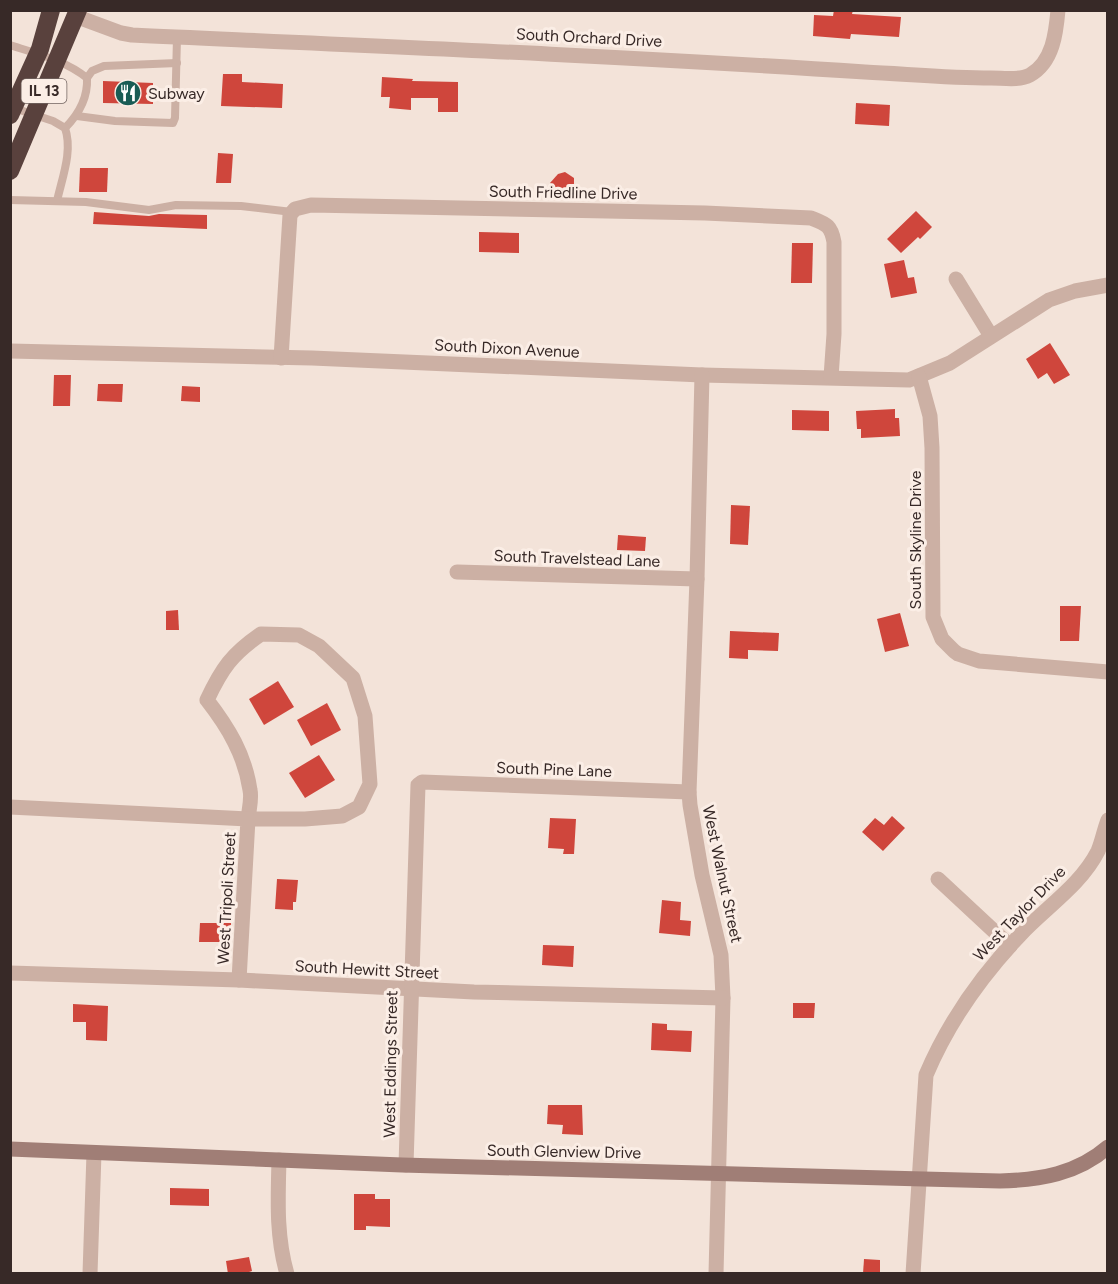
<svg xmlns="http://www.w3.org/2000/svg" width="1118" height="1284" viewBox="0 0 1118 1284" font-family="Figtree,sans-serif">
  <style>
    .building { fill: #cf463c }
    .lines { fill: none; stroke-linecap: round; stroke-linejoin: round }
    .lane { stroke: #ccb0a4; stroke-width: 8 }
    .street { stroke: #ccb0a4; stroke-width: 15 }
    .secondary { stroke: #a07e76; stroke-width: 15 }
    .highway { stroke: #59413d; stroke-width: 18 }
    .labels { text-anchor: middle; stroke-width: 6; stroke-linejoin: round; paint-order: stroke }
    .shield { fill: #fbeee6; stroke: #726460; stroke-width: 1.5 }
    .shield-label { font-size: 15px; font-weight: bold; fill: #372927 }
    .street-label { font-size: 16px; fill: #372927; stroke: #fbeee6 }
    .poi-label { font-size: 16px; fill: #372927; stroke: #fbeee6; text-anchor: start }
  </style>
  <rect width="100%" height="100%" fill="#f3e3d9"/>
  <g class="building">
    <polygon points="834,10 853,10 852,14 901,17 899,37 851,34 850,39 813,36 814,15 833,16"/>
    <polygon points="223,74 242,74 242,82 283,84 282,108 221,106"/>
    <polygon points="382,77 413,79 412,81 458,82 458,112 438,112 438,98 411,98 411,110 389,108 390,97 381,97"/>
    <polygon points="103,81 153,83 153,104 103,103"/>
    <polygon points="856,103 890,105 889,126 855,124"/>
    <polygon points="218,153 233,154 231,183 216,183"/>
    <polygon points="80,168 108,168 107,192 79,192"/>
    <polygon points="565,172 574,178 574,185 569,192 562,193 550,183 558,174"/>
    <polygon points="916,211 932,227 920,239 918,237 901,253 887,239"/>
    <polygon points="94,212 149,216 159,214 207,215 207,229 93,224"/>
    <polygon points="479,232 519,233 519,253 479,252"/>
    <polygon points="792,243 813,243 812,283 791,283"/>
    <polygon points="904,260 908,278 914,277 917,293 891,298 884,264"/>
    <polygon points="1050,343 1070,375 1054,384 1047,373 1038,379 1026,359"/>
    <polygon points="54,375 71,375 70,406 53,406"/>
    <polygon points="98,384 123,384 122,402 97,401"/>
    <polygon points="182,386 200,387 200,402 181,401"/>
    <polygon points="895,409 895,418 899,418 900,436 861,438 861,429 857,429 856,411"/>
    <polygon points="792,410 829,411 829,431 792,430"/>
    <polygon points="731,505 750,506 748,545 730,544"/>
    <polygon points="618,535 646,537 645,551 617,550"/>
    <polygon points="1060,606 1081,606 1079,641 1060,641"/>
    <polygon points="178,610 179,630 166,630 166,611"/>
    <polygon points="900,613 909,646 885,652 877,619"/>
    <polygon points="730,631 779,633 778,651 748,650 748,659 729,658"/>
    <polygon points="278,681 294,707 264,725 249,699"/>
    <polygon points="327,703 341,730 311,746 297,720"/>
    <polygon points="319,755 335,780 305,798 289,773"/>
    <polygon points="892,816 905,828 883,851 862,832 875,818 884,825"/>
    <polygon points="550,818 576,819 574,854 563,854 564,849 548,848"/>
    <polygon points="277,879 298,880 296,902 293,902 293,910 275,909"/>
    <polygon points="662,900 681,902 680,920 691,921 690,936 659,933"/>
    <polygon points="200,923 231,923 231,942 199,942"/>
    <polygon points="543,945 574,946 573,967 542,965"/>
    <polygon points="793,1003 815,1003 814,1018 793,1018"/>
    <polygon points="73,1004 108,1006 107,1041 86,1040 86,1022 73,1022"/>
    <polygon points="652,1023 667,1024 667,1030 692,1031 691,1052 651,1050"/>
    <polygon points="548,1105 582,1105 583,1135 562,1134 563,1125 547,1124"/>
    <polygon points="170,1188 209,1189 209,1206 170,1205"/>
    <polygon points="354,1194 375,1194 375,1199 390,1199 390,1227 366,1226 366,1230 354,1230"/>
    <polygon points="249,1257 252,1271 249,1272 249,1274 228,1274 226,1261"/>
    <polygon points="864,1259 880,1260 880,1274 863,1274"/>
  </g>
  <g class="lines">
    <g class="lane">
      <path d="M10 45C37 54 65 60 87 78 88 97 79 114 65 128"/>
      <polyline points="87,78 92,71 104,66 177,63"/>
      <path d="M14 108 53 121 65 128C73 151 62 178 57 201"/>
      <polyline points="77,116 115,121 173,123 175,118 177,37"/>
      <polyline points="10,200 86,202 149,210 176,205 241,206 292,212"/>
    </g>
    <g class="street">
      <path d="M75 16 121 33 132 35C376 46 620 56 865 72 907 74 949 78 991 78 1003 78 1019 81 1030 75 1053 62 1056 33 1058 10"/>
      <polyline points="956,279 991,336"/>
      <polyline points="10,351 312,358 702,375 909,380 950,363 1049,300 1075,291 1108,285"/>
      <path d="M281 358 290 215 295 209 311 205 705 213 811 218C826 224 831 225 834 242V334L831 377"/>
      <polyline points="702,375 697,579 689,792 690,805 702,875 721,955 723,998 716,1274"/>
      <polyline points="919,376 930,416 932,448 933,617 942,639 954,651 958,654 979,661 1108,672"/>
      <polyline points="457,572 697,579"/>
      <path d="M261 634 299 635 319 646 353 678 365 716 370 784 359 807 342 816 305 819H248C249 809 252 799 250 790 245 755 228 727 207 700 222 668 232 654 261 634Z"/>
      <polyline points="10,807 248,819 239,980"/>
      <polyline points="938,879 1010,946"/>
      <polyline points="10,973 239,980 474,992 723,998"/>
      <path d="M279 1160C278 1199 276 1236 287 1274"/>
      <polyline points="406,1165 418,785 422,782 689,792"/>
      <polyline points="90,1274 94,1153"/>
      <path d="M913 1274 926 1075C948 1023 981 976 1020 935 1045 908 1081 885 1098 851 1102 842 1104 830 1108 820"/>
    </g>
    <path class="secondary" d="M10 1149 402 1165 1000 1181C1040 1180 1077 1174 1108 1147"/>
    <g class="highway">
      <polyline points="10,115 40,49 51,10"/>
      <polyline points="10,171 78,10"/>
    </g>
  </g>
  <defs>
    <symbol id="restaurant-disc" viewBox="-11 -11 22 22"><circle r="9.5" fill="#195c55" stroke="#fbeee6"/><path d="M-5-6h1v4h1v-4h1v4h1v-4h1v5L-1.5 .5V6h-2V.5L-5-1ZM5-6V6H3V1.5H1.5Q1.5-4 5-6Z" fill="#fff"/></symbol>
  </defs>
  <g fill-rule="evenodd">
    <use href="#restaurant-disc" x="113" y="78" width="30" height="30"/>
  </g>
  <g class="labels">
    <rect class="shield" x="21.5" y="79" width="45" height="24" rx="4.5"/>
    <g class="shield-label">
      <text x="44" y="96">IL 13</text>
    </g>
    <g class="street-label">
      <text transform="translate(589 37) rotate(3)" y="6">South Orchard Drive</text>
      <text transform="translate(563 192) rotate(1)" y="6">South Friedline Drive</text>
      <text transform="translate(507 348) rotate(3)" y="6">South Dixon Avenue</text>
      <text transform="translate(915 540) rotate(-90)" y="6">South Skyline Drive</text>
      <text transform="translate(577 558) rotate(2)" y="6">South Travelstead Lane</text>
      <text transform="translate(554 769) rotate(2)" y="6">South Pine Lane</text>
      <text transform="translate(723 874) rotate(78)" y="6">West Walnut Street</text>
      <text transform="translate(226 898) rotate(-87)" y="6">West Tripoli Street</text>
      <text transform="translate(1019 913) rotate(-46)" y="6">West Taylor Drive</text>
      <text transform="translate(367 969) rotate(3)" y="6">South Hewitt Street</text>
      <text transform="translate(390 1064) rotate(-89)" y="6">West Eddings Street</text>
      <text transform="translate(564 1151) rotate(1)" y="6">South Glenview Drive</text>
    </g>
    <g class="poi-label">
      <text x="148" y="99">Subway</text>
    </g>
  </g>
  <rect width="1118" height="1284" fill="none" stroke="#372927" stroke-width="24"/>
</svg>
